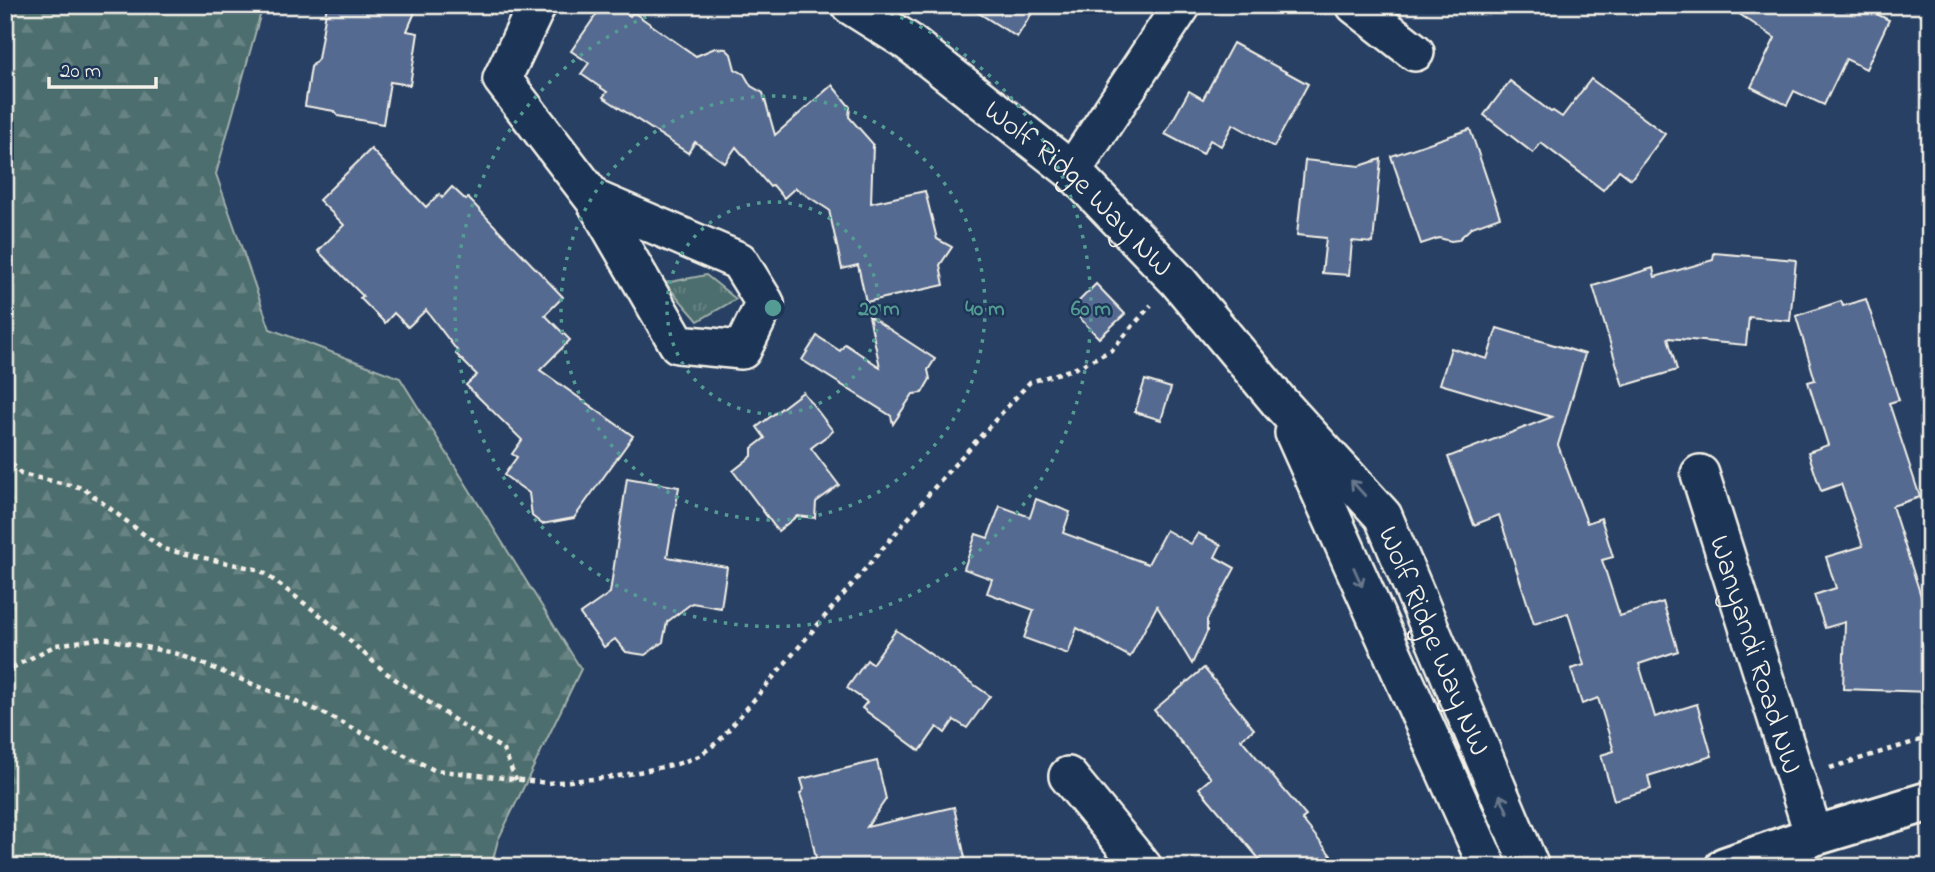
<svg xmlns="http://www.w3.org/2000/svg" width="1935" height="872" viewBox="0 0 1935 872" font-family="'Indie Flower',sans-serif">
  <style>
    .grass { fill: url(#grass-tufts); stroke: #a1b0ab; stroke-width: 2 }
    .forest { fill: url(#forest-firs); stroke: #a1b0ab; stroke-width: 2 }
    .building { fill: #556a91; stroke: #f4f1e8; stroke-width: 2 }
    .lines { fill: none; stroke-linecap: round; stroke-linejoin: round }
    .street-casing { stroke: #f4f1e8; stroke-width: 42 }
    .secondary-casing { stroke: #f4f1e8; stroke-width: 44 }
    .path { stroke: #f4f1e8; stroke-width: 4.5; stroke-dasharray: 5 5; stroke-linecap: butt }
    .street { stroke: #1d3557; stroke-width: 37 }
    .secondary { stroke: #1d3557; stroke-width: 38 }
    .oneway { stroke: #68778a }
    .ring { fill: none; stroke: #549b93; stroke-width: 3.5; stroke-dasharray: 3.5 7 }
    .labels { text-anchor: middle; stroke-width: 5; stroke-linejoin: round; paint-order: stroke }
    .street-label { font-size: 30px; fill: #f4f1e8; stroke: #1d3557 }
    .centre { fill: #549b93; stroke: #1d3557; stroke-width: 3.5 }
    .ring-label { font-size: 21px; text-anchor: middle; font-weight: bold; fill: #549b93; stroke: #1d3557; stroke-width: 5; stroke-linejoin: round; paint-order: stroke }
  </style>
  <defs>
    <pattern id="grass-tufts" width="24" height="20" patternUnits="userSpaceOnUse" patternTransform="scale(1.75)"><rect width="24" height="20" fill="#4e6e6e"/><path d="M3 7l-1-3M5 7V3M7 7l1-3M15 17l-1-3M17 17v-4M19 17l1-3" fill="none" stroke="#688383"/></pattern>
    <pattern id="forest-firs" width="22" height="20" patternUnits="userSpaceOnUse" patternTransform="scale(1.75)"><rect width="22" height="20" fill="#4e6e6e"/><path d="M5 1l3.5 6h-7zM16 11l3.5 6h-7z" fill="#688383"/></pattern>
  </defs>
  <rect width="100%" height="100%" fill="#284063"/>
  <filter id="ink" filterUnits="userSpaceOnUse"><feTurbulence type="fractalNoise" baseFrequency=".0143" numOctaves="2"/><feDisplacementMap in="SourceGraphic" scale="14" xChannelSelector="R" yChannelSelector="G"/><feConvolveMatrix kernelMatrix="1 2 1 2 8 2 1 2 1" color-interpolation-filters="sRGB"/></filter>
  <g filter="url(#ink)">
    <polygon class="grass" points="706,275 736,299 698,321 665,283"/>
    <polygon class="forest" points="5,5 263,5 216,174 270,329 400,378 581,669 498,840 491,867 5,867"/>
    <g class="building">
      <polygon points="327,5 418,5 407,31 418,33 410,85 390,82 383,124 338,116 334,111 305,106 311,67 318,59"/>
      <polygon points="603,5 614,5 630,16 633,12 696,56 715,48 726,49 731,54 735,69 744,74 751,86 763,93 775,135 832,85 850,107 849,117 873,144 871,203 925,191 937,239 952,247 940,265 944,285 866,302 858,265 842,269 829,210 795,188 784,198 773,185 770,187 736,147 725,163 695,142 688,153 603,97 607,92 581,74 589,63 571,51"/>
      <polygon points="966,5 1037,5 1017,37"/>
      <polygon points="1726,5 1858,5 1889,20 1866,69 1846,59 1824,105 1794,91 1787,105 1751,87 1775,38"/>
      <polygon points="1233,43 1308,84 1274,147 1233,124 1221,146 1210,140 1203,154 1165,134 1189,91 1203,99"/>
      <polygon points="1591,79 1665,134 1631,179 1619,170 1603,190 1541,143 1533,153 1484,115 1510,81 1551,112 1553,111 1562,117"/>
      <polygon points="1470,129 1500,217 1472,227 1458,240 1451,241 1439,238 1421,244 1391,156"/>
      <polygon points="371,149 426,207 439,194 442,198 452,187 466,200 468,198 563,297 545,315 570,340 540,370 633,436 574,518 542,524 532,516 529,493 504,475 517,457 512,454 522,440 466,385 477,375 456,354 458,352 426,310 408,327 394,313 385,323 360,298 363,296 318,251 344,225 319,200"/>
      <polygon points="1381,159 1373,243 1352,241 1349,275 1322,273 1326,238 1297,235 1305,160 1360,166"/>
      <polygon points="1714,253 1796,260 1790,321 1749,317 1746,345 1668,338 1677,370 1623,386 1593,286 1653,268 1655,277 1713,260"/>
      <polygon points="1096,284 1125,314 1099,338 1071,309"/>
      <polygon points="1866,299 1899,400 1889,403 1920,497 1892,506 1930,624 1930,692 1843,689 1845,622 1825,628 1814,595 1836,588 1826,557 1863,546 1841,484 1821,491 1808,452 1828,445 1808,382 1815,380 1796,316 1841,301 1843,306"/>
      <polygon points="869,316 935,359 928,370 930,379 922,393 913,394 893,424 891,416 802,360 817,336 840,351 845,344 880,367"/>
      <polygon points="1497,328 1585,354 1558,445 1587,523 1601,518 1613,557 1602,560 1620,616 1663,602 1678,651 1639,664 1655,717 1697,704 1712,756 1648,776 1651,789 1614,800 1601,755 1614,751 1598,698 1582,704 1571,669 1584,665 1568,613 1534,624 1499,515 1474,525 1448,457 1552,417 1440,384 1451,348 1487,359"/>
      <polygon points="1145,380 1171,388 1161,420 1135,412"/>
      <polygon points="803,392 833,431 811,448 839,485 816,502 815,518 797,516 778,531 733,471 752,456 752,448 765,438 757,427"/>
      <polygon points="627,478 679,487 667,557 727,567 721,608 692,603 667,622 663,642 645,655 626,652 615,639 604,647 580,614 610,593"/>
      <polygon points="1036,499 1070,512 1063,533 1148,564 1166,530 1191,544 1198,533 1221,545 1215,557 1235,568 1207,620 1207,632 1192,664 1157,606 1130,657 1077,628 1068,654 1024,638 1034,610 987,593 992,579 964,569 976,534 988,538 1000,506 1030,517"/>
      <polygon points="896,630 990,696 967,728 954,720 945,733 937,727 920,751 862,708 867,702 847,688 867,660 872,664"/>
      <polygon points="1204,668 1254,729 1241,739 1306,816 1302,819 1340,867 1266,867 1199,788 1211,778 1154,710"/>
      <polygon points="877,761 886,799 867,827 954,807 967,867 818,867 805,808 800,794 804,789 801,779"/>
    </g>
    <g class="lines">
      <defs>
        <g id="street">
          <polyline points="537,5 502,79 594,199 678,344 742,350 765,303 739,261 594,199"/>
          <path id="s1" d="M850 5 907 41 1072 171 1178 281 1280 403 1383 516 1530 867"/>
          <polyline points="1355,5 1415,52"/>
          <polyline points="1072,171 1182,5"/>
          <polyline points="1294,433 1488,867"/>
          <path id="s2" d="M1700 474 1814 836"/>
          <polyline points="1068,776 1143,867"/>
        </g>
        <polyline id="secondary" points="1725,867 1814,836 1930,801"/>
      </defs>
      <use href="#street" class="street-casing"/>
      <use href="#secondary" class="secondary-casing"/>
      <g class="path">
        <polyline points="5,20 12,5"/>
        <polyline points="5,456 21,474 83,488 163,549 260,570 324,618 385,672 463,726 503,749 516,780"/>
        <polyline points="5,675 10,669 56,645 103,638 178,654 317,710 434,770 548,783 614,777 677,764 699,756 719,741 945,475 1030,382 1076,368 1112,350 1151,305"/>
        <polyline points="1830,768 1930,737"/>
      </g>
      <use href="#street" class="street"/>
      <use href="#secondary" class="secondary"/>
    </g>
    <defs><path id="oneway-shaft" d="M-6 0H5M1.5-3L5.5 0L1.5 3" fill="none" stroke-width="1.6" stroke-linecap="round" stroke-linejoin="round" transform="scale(1.75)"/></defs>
    <g class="oneway">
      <use href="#oneway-shaft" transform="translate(1358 488) rotate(-132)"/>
      <use href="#oneway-shaft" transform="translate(1358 577) rotate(66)"/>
      <use href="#oneway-shaft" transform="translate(1504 804) rotate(-113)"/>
    </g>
  </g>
  <g class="ring">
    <circle cx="773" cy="308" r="106"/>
    <circle cx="773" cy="308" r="212"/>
    <path d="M871 6A318 318 0 1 1 675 6"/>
  </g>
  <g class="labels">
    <g class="street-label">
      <text dy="10" stroke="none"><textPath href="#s1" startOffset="294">Wolf Ridge Way NW</textPath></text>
      <text dy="10" stroke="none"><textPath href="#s1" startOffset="877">Wolf Ridge Way NW</textPath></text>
      <text dy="10" stroke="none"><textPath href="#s2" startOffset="189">Wanyandi Road NW</textPath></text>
    </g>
  </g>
  <circle cx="773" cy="308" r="10" class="centre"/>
  <g class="ring-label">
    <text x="879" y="315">20 m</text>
    <text x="985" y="315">40 m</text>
    <text x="1091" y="315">60 m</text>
  </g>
  <rect width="1935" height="872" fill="none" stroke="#1d3557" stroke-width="28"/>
  <rect x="14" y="14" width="1907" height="844" fill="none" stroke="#f4f1e8" stroke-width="2.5" filter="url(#ink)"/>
  <path d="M49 77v10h107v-10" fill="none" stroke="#f4f1e8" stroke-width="3.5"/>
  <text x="60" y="77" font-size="21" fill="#f4f1e8" stroke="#1d3557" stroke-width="5" paint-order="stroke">20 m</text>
</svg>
